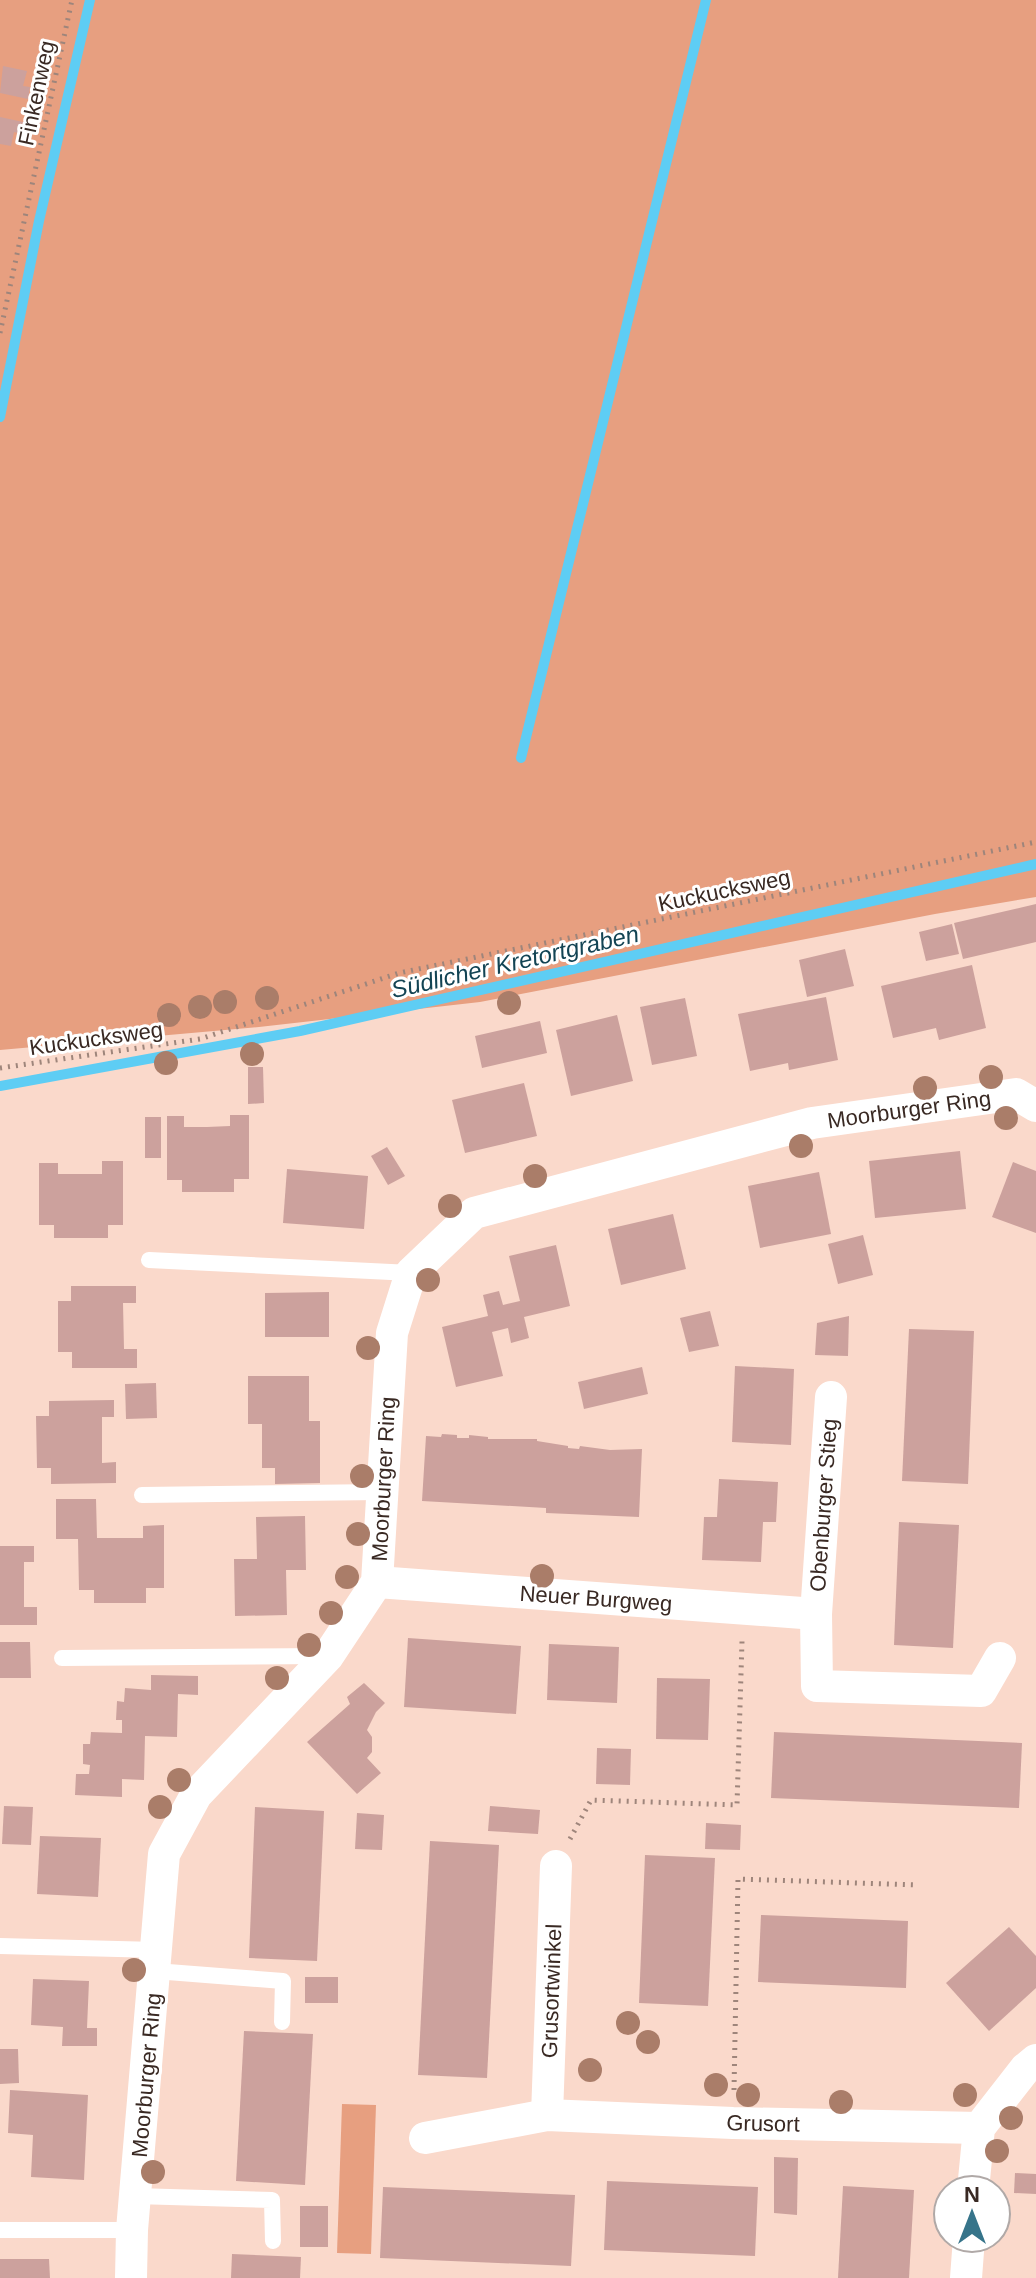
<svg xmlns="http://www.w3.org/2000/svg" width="1036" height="2278" viewBox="0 0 1036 2278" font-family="Helvetica,sans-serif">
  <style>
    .green { fill: #e79f80 }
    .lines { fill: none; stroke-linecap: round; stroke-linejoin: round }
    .stream { stroke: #5ecdf4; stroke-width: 10 }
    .building { fill: #cca19d }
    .path { stroke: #9e857b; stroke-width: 5; stroke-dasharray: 2 6; stroke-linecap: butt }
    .service { stroke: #fff; stroke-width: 16 }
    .minor { stroke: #fff; stroke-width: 32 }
    .tree { fill: #aa7d69 }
    .labels { text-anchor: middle; stroke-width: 6; stroke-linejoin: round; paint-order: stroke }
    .street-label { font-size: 22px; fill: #392923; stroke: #fff }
    .water-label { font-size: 24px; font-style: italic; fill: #134454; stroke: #fff }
  </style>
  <rect width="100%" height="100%" fill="#fad9cb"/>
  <g class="green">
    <polygon points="0,0 1036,0 1036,897 935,914 480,1002 259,1027 0,1050"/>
    <polygon points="342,2104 376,2105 371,2254 337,2253"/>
  </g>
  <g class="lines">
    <g class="stream">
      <polyline points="0,417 39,221 90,0"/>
      <polyline points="521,758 706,0"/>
      <polyline points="0,1086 300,1031 1036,864"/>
    </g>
  </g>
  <g class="building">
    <polygon points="3,66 27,71 23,86 30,87 28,99 0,93"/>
    <polygon points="0,117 23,122 21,134 14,132 11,146 0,144"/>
    <polygon points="1036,904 1036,942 963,959 954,923"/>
    <polygon points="952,924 959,954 926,961 919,932"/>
    <polygon points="845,949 854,986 807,997 799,960"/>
    <polygon points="972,965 986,1028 939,1040 936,1028 893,1038 881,986"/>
    <polygon points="826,997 838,1060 789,1070 788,1063 750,1071 738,1014"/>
    <polygon points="685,998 697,1056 652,1065 640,1007"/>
    <polygon points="617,1015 633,1081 571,1096 556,1030"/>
    <polygon points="540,1021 547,1053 482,1068 475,1036"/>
    <polygon points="248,1067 263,1067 264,1103 248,1104"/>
    <polygon points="524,1083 537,1136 465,1153 452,1100"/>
    <polygon points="230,1115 249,1115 249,1179 234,1179 234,1192 182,1192 182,1180 167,1180 167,1116 184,1116 184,1127 207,1127 230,1126"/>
    <rect x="145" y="1117" width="16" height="41"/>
    <polygon points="387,1147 405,1176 388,1185 371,1156"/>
    <polygon points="960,1151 966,1209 875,1218 869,1161"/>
    <polygon points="102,1161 123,1161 123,1225 108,1225 108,1238 54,1238 54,1225 39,1225 39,1163 58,1163 58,1174 102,1174"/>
    <polygon points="1013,1162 1036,1171 1036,1233 992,1217"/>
    <polygon points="287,1169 368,1176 364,1229 283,1223"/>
    <polygon points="819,1172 831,1234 760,1248 748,1186"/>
    <polygon points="673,1214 686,1269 621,1285 608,1229"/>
    <polygon points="863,1235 873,1275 838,1284 828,1244"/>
    <polygon points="556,1245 570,1306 524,1317 529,1338 511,1343 508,1328 492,1332 503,1376 456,1387 442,1327 488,1316 483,1295 499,1291 503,1305 520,1301 509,1256"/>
    <polygon points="71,1286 136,1286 136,1303 123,1303 124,1349 137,1349 137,1368 72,1368 72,1352 58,1352 58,1301 71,1301"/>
    <polygon points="329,1292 329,1337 265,1337 265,1293"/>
    <polygon points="710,1311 719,1346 689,1352 680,1318"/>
    <polygon points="849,1316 848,1356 815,1355 817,1323"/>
    <polygon points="909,1329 974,1331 968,1484 902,1481"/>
    <polygon points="735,1366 794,1369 791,1445 732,1442"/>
    <polygon points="642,1367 648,1394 584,1409 578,1382"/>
    <polygon points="248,1376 309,1376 309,1421 320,1421 320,1483 275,1484 275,1468 262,1468 262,1424 248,1424"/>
    <polygon points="156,1383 157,1418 126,1419 125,1384"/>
    <polygon points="114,1400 114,1417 102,1417 102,1463 116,1462 116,1483 51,1484 51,1468 37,1468 36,1416 49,1416 49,1401"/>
    <polygon points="442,1434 457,1435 457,1438 469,1438 469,1435 488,1437 488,1439 537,1439 537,1441 568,1446 568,1448 579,1449 580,1446 610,1450 642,1449 639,1517 546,1513 546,1508 422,1501 426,1436 441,1437"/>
    <polygon points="719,1479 778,1482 776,1522 763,1522 761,1562 702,1560 704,1517 717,1517"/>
    <polygon points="56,1499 96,1499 97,1538 143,1538 143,1526 164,1525 164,1588 146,1588 146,1603 94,1603 94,1590 79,1590 78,1539 56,1539"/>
    <polygon points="305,1516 306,1570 286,1570 287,1615 235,1616 234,1559 257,1559 256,1517"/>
    <polygon points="899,1522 959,1525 953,1648 894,1645"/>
    <polygon points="0,1546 34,1546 34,1562 24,1562 24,1607 37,1607 37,1625 0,1625"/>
    <polygon points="408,1638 521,1646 516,1714 404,1707"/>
    <polygon points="0,1642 30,1642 31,1678 0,1678"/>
    <polygon points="549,1644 619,1647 617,1703 547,1700"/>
    <polygon points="151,1675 198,1676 198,1695 178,1694 177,1737 145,1736 144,1780 122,1779 122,1797 75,1795 76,1774 89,1774 90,1765 83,1764 83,1744 90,1744 91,1732 122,1733 122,1720 116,1720 117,1701 124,1702 125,1688 151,1690"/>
    <polygon points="657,1678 710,1679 708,1740 656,1739"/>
    <polygon points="364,1683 385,1703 376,1712 367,1730 372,1737 372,1752 367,1758 381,1773 357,1794 307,1742 350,1704 347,1697"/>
    <polygon points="774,1732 1022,1743 1019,1808 771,1798"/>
    <polygon points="597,1748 631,1749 630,1785 596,1784"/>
    <polygon points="4,1806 33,1807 31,1845 2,1844"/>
    <polygon points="490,1806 540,1810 538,1834 488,1831"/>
    <polygon points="255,1807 324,1811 317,1961 249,1958"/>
    <polygon points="357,1813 384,1815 382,1850 355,1849"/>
    <polygon points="706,1823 741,1825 740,1850 705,1849"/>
    <polygon points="40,1836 101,1838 98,1897 37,1894"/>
    <polygon points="430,1841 499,1845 487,2078 418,2075"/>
    <polygon points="645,1855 715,1858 708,2006 639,2003"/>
    <polygon points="761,1915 908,1921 906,1988 758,1982"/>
    <polygon points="1009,1927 1036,1956 1036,1988 989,2031 946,1983"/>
    <rect x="305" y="1977" width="33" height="26"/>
    <polygon points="33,1979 89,1981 87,2028 97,2028 97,2046 62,2046 63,2027 31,2025"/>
    <polygon points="244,2031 313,2034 305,2185 236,2181"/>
    <polygon points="0,2049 18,2049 19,2083 0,2084"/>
    <polygon points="10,2090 88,2095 84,2180 31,2177 33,2135 8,2133"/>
    <polygon points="774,2157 798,2158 797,2215 774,2213"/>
    <polygon points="1015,2173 1036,2174 1036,2194 1014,2193"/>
    <polygon points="607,2181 758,2187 755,2256 604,2250"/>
    <polygon points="843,2186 914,2190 909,2278 838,2278"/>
    <polygon points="383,2187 575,2195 571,2266 380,2258"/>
    <rect x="300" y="2206" width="28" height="41"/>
    <polygon points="232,2254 301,2257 300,2278 231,2278"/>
    <polygon points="0,2259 49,2259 50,2278 0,2278"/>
  </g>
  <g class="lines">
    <g class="path">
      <polyline points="0,333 72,0"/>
      <polyline points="0,1068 200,1039 399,973 1036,842"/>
      <polyline points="570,1839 591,1800 737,1805 742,1641"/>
      <polyline points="734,2090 738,1879 918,1885"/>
    </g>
    <g class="service">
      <polyline points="149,1260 411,1273"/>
      <polyline points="142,1495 382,1492"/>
      <polyline points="62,1658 324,1656"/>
      <polyline points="0,1946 157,1950"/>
      <polyline points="155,1971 283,1981 282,2022"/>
      <polyline points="135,2196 272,2200 273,2241"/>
      <polyline points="0,2230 132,2230"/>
    </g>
    <g class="minor">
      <polyline points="831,1397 816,1614 817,1686 981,1691 1000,1658"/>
      <polyline points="377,1582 816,1614"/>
      <polyline points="547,2115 556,1866"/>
      <polyline points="425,2138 547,2115 733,2123 979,2128"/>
      <polyline points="973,2190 979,2128 1025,2069 1036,2060"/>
      <polyline points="131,2278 132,2230 164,1854 196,1795 328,1656 377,1582 392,1333 411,1273 474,1213 812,1123 1016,1094 1036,1106"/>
      <polyline points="966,2278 969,2238"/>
    </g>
  </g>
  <g class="tree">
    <circle cx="267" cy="998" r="12"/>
    <circle cx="225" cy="1002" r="12"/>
    <circle cx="509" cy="1003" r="12"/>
    <circle cx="200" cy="1007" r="12"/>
    <circle cx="169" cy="1015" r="12"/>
    <circle cx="252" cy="1054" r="12"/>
    <circle cx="166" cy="1063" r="12"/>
    <circle cx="991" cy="1077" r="12"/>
    <circle cx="925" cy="1088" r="12"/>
    <circle cx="1006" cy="1118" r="12"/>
    <circle cx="801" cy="1146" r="12"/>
    <circle cx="535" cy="1176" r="12"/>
    <circle cx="450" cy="1206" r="12"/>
    <circle cx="428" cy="1280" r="12"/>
    <circle cx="368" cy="1348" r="12"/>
    <circle cx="362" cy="1476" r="12"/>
    <circle cx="358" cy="1534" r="12"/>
    <circle cx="542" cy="1576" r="12"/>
    <circle cx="347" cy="1577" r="12"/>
    <circle cx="331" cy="1613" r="12"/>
    <circle cx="309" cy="1645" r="12"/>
    <circle cx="277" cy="1678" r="12"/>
    <circle cx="179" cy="1780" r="12"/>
    <circle cx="160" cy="1807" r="12"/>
    <circle cx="134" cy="1970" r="12"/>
    <circle cx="628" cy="2023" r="12"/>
    <circle cx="648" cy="2042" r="12"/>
    <circle cx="590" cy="2070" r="12"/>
    <circle cx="716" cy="2085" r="12"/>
    <circle cx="748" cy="2095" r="12"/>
    <circle cx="965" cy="2095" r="12"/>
    <circle cx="841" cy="2102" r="12"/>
    <circle cx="1011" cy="2118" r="12"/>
    <circle cx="997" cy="2151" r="12"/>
    <circle cx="153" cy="2172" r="12"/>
  </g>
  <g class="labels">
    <g class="street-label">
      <text transform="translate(36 93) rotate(-78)" y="8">Finkenweg</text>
      <text transform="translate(724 890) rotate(-12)" y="8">Kuckucksweg</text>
      <text transform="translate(96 1038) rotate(-8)" y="8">Kuckucksweg</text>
      <text transform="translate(909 1109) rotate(-8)" y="8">Moorburger Ring</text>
      <text transform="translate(383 1479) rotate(-87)" y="8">Moorburger Ring</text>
      <text transform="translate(823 1505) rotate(-86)" y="8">Obenburger Stieg</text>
      <text transform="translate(596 1598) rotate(4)" y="8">Neuer Burgweg</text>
      <text transform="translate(551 1991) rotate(-88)" y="8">Grusortwinkel</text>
      <text transform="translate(146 2075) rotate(-85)" y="8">Moorburger Ring</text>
      <text transform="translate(763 2123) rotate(1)" y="8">Grusort</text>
    </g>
    <g class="water-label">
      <text transform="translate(515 962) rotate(-13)" y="8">Südlicher Kretortgraben</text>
    </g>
  </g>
  <g transform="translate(972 2214)"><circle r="38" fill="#ffffff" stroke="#b0a9a7" stroke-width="2"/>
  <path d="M0-6L14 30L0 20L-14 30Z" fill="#36748a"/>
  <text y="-12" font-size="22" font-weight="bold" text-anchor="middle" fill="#392923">N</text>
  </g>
</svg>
